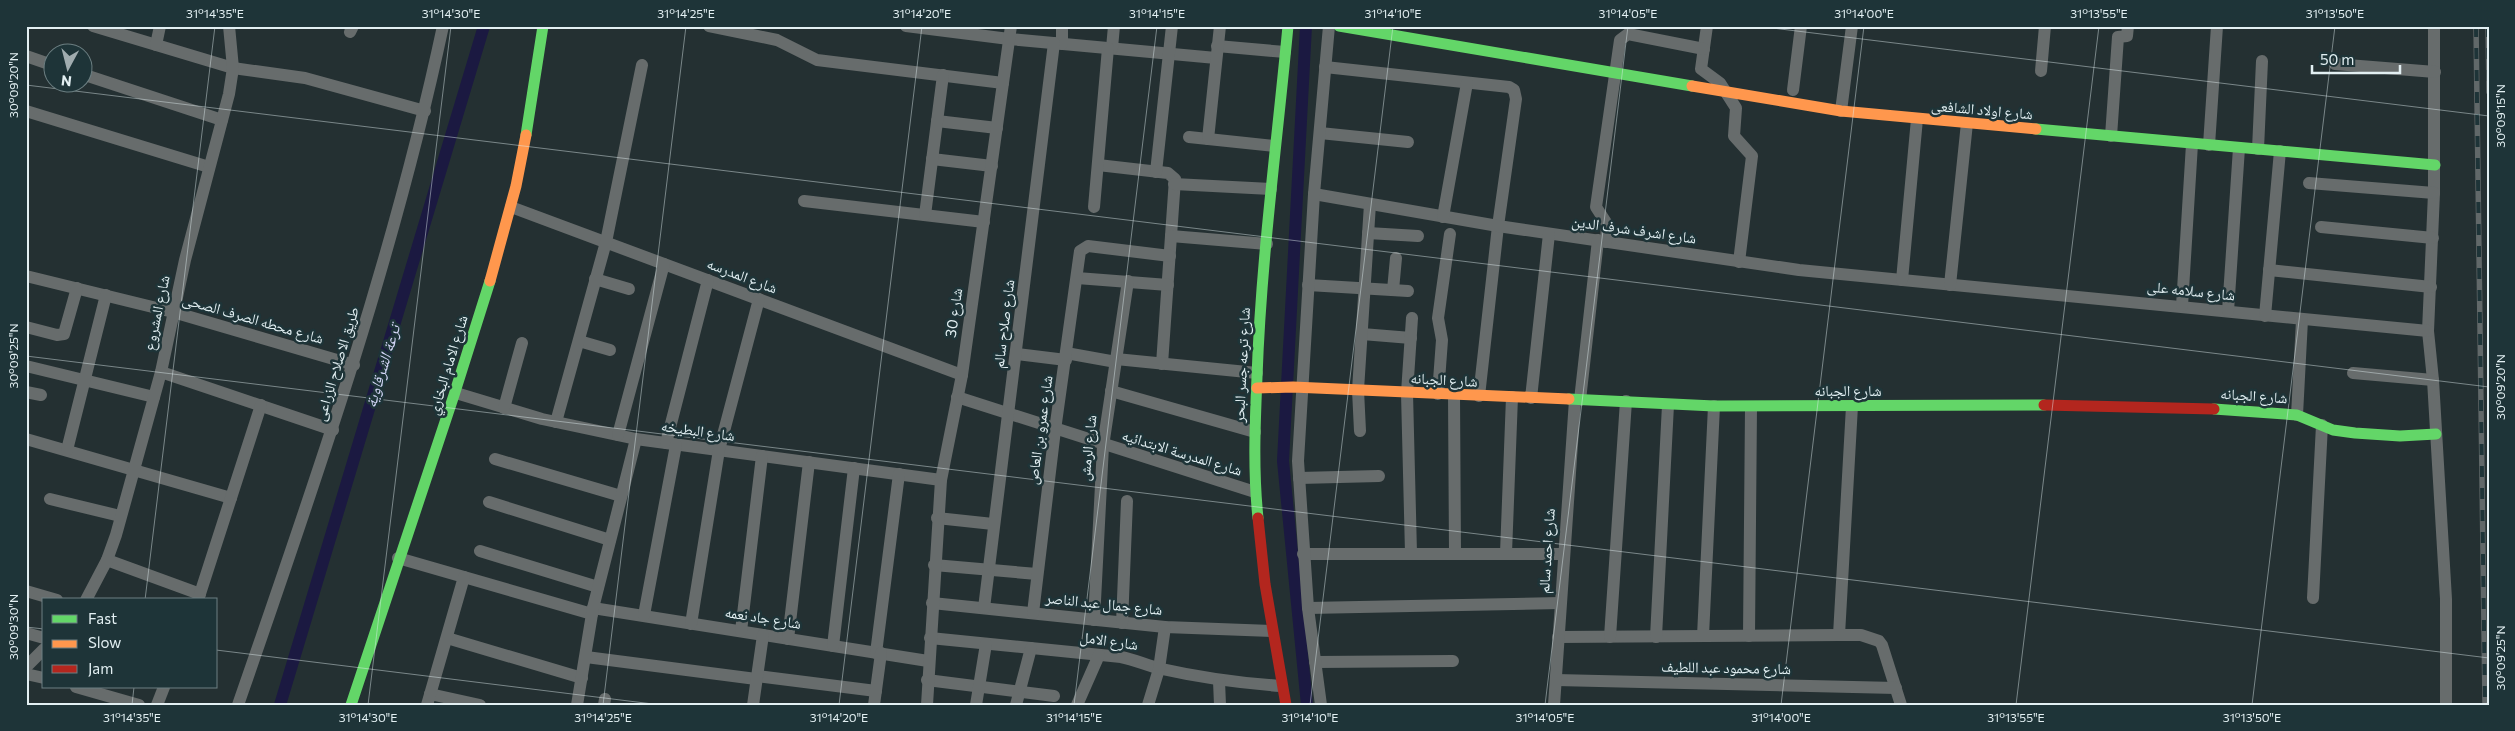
<svg xmlns="http://www.w3.org/2000/svg" width="2515" height="731" viewBox="0 0 2515 731" font-family="Commissioner,'Noto Naskh Arabic',sans-serif">
  <style>
    .lines { fill: none; stroke-linecap: round; stroke-linejoin: round }
    .canal { stroke: #1b1941; stroke-width: 12 }
    .street { stroke: #676c6c; stroke-width: 12 }
    .fast { stroke: #63d668; stroke-width: 11 }
    .slow { stroke: #ff974d; stroke-width: 11 }
    .jam { stroke: #b3261e; stroke-width: 11 }
    .rail-casing { stroke: #616869; stroke-width: 5.5 }
    .rail { stroke: #1e3438; stroke-width: 4; stroke-dasharray: 11; stroke-linecap: butt }
    .ticks { fill: none; stroke: #e2eff2; stroke-width: 1; stroke-opacity: 0.45 }
    .labels { text-anchor: middle; stroke-width: 5; stroke-linejoin: round; paint-order: stroke }
    .street-label { font-size: 15px; fill: #e2eff2; stroke: #1e3438 }
    .water-label { font-size: 16px; font-style: italic; fill: #d3d6f6; stroke: #1e3438 }
    .neatline { fill: none; stroke: #e2eff2; stroke-width: 2 }
    .ticks-label { font-size: 12px; text-anchor: middle; fill: #e2eff2 }
  </style>
  <rect width="100%" height="100%" fill="#243032"/>
  <g class="lines">
    <g class="canal">
      <polyline points="1306,26 1283,461 1307,705"/>
      <polyline points="280,705 484,26"/>
    </g>
    <g class="street">
      <polyline points="93,26 233,68 305,78 425,111"/>
      <polyline points="709,26 777,40 817,60 1003,83"/>
      <polyline points="906,26 1009,39 1216,58"/>
      <polyline points="1707,26 1701,69 1720,83 1736,108 1734,136 1752,156 1739,262"/>
      <polyline points="2434,26 2434,193 2428,331 2433,380 2446,599 2446,705"/>
      <polyline points="350,32 353,26"/>
      <polyline points="1062,44 1062,26"/>
      <polyline points="156,45 160,26"/>
      <polyline points="1217,46 1285,52"/>
      <polyline points="1112,48 1114,26"/>
      <polyline points="26,56 52,65"/>
      <polyline points="2335,64 2435,72"/>
      <polyline points="1325,67 1509,87 1514,90 1516,99 1498,226 1479,396"/>
      <polyline points="2041,71 2045,26"/>
      <polyline points="82,74 222,120"/>
      <polyline points="1793,90 1801,26"/>
      <polyline points="26,111 209,167"/>
      <polyline points="1841,111 1852,26"/>
      <polyline points="937,121 997,128"/>
      <polyline points="1320,133 1408,142"/>
      <polyline points="2111,136 2118,37 2127,36 2128,26"/>
      <polyline points="1189,137 1275,146"/>
      <polyline points="1208,139 1220,26"/>
      <polyline points="2209,145 2217,26"/>
      <polyline points="2258,149 2262,61"/>
      <polyline points="932,159 992,166"/>
      <polyline points="1098,165 1168,173 1175,179 1162,364"/>
      <polyline points="1156,172 1172,26"/>
      <polyline points="2309,183 2434,193"/>
      <polyline points="1174,184 1271,189"/>
      <polyline points="1314,194 1498,226 1799,270 2428,331"/>
      <polyline points="804,201 984,222"/>
      <polyline points="511,207 962,375"/>
      <polyline points="1094,207 1108,48"/>
      <polyline points="925,215 943,75"/>
      <polyline points="1443,217 1467,83"/>
      <polyline points="2321,227 2433,238"/>
      <polyline points="1368,233 1418,236"/>
      <polyline points="1171,236 1267,244"/>
      <polyline points="1606,242 1607,224 1596,207 1620,40 1628,34 1704,49"/>
      <polyline points="2269,270 2431,287"/>
      <polyline points="26,276 173,312 354,365"/>
      <polyline points="1077,278 1168,285"/>
      <polyline points="595,279 629,289"/>
      <polyline points="1902,280 1917,119"/>
      <polyline points="1308,285 1408,291"/>
      <polyline points="1950,285 1967,123"/>
      <polyline points="1393,290 1396,258"/>
      <polyline points="2182,306 2192,144"/>
      <polyline points="2228,311 2239,148"/>
      <polyline points="2265,316 2280,151"/>
      <polyline points="26,327 57,335 64,334 77,288"/>
      <polyline points="1362,334 1411,338"/>
      <polyline points="579,341 610,350"/>
      <polyline points="1066,353 1116,362"/>
      <polyline points="1017,354 1066,360"/>
      <polyline points="1116,359 1257,373"/>
      <polyline points="26,366 154,397"/>
      <polyline points="161,372 333,430"/>
      <polyline points="2353,373 2433,380"/>
      <polyline points="1111,391 1255,432"/>
      <polyline points="26,392 41,395"/>
      <polyline points="456,393 542,419 636,439 941,480"/>
      <polyline points="1438,394 1442,340 1438,318 1450,234"/>
      <polyline points="1454,395 1455,553"/>
      <polyline points="957,397 1255,492"/>
      <polyline points="1531,398 1549,234"/>
      <polyline points="1580,400 1598,240"/>
      <polyline points="504,408 522,343"/>
      <polyline points="2297,415 2302,320"/>
      <polyline points="556,422 606,242 642,65"/>
      <polyline points="1360,431 1358,390 1370,204"/>
      <polyline points="618,435 664,264"/>
      <polyline points="26,439 231,498"/>
      <polyline points="666,443 708,280"/>
      <polyline points="67,450 106,295"/>
      <polyline points="495,459 621,496"/>
      <polyline points="1299,478 1379,476"/>
      <polyline points="50,499 120,516"/>
      <polyline points="489,502 610,540"/>
      <polyline points="937,518 993,524"/>
      <polyline points="480,551 598,587"/>
      <polyline points="1411,553 1407,393 1412,318"/>
      <polyline points="1506,553 1512,397"/>
      <polyline points="1303,554 1563,554"/>
      <polyline points="398,558 592,614"/>
      <polyline points="107,560 200,594"/>
      <polyline points="934,565 1037,574"/>
      <polyline points="26,591 57,600"/>
      <polyline points="2313,598 2322,425"/>
      <polyline points="86,600 107,560 116,535 161,372 185,260 229,94 233,68 229,26"/>
      <polyline points="198,600 261,405"/>
      <polyline points="932,603 1165,627 1272,631"/>
      <polyline points="593,608 928,661"/>
      <polyline points="984,608 1054,43"/>
      <polyline points="1308,608 1560,603"/>
      <polyline points="1033,613 1055,430 1080,251 1088,246 1170,256"/>
      <polyline points="644,615 676,445"/>
      <polyline points="1094,620 1103,446 1128,281"/>
      <polyline points="1122,623 1127,501"/>
      <polyline points="691,624 719,450 759,299"/>
      <polyline points="741,631 762,456"/>
      <polyline points="26,633 44,638"/>
      <polyline points="1839,635 1852,406"/>
      <polyline points="1703,636 1714,406"/>
      <polyline points="1749,636 1751,407"/>
      <polyline points="1558,637 1839,635 1861,635 1879,641 1882,645 1901,705"/>
      <polyline points="1610,637 1626,401"/>
      <polyline points="1656,637 1668,405"/>
      <polyline points="447,638 582,678"/>
      <path d="M930 638 1121 657C1136 660 1148 666 1162 669 1202 678 1240 683 1281 686"/>
      <polyline points="788,639 809,462"/>
      <polyline points="833,646 854,468"/>
      <polyline points="876,653 899,474"/>
      <polyline points="586,657 756,679"/>
      <polyline points="1315,662 1453,661"/>
      <polyline points="26,667 44,649"/>
      <polyline points="26,674 44,678"/>
      <polyline points="757,676 876,691"/>
      <polyline points="927,680 1054,696"/>
      <polyline points="1556,680 1896,688"/>
      <polyline points="1219,681 1220,705"/>
      <polyline points="76,687 139,705"/>
      <polyline points="430,694 480,705"/>
      <polyline points="157,705 164,687"/>
      <path d="M238 705C316 480 393 260 443 26"/>
      <polyline points="427,705 464,577"/>
      <polyline points="577,705 593,608 636,439"/>
      <polyline points="604,705 605,699"/>
      <polyline points="753,705 763,635"/>
      <polyline points="874,705 881,653"/>
      <polyline points="927,705 941,480 962,375 1011,26"/>
      <polyline points="976,705 986,644"/>
      <polyline points="1016,705 1031,648"/>
      <polyline points="1077,705 1099,655"/>
      <polyline points="1148,705 1159,669 1165,627"/>
      <polyline points="1321,705 1308,608 1298,461 1314,194 1329,26"/>
      <polyline points="1554,705 1575,400"/>
    </g>
    <g class="fast">
      <polyline points="1339,26 1692,86"/>
      <polyline points="2036,129 2435,165"/>
      <polyline points="526,135 543,26"/>
      <polyline points="1569,399 1714,406 2044,405"/>
      <polyline points="2214,409 2297,415 2333,430 2355,433 2400,436 2436,434"/>
      <path d="M1258 518C1253 471 1255 424 1257 377 1261 260 1277 143 1288 26"/>
      <polyline points="351,705 454,395 490,281"/>
    </g>
    <g class="slow">
      <polyline points="1692,86 1841,111 2036,129"/>
      <polyline points="490,281 516,186 526,135"/>
      <polyline points="1257,388 1293,387 1569,399"/>
    </g>
    <g class="jam">
      <polyline points="2044,405 2214,409"/>
      <polyline points="1258,518 1265,584 1286,705"/>
    </g>
    <defs>
      <g id="rail">
        <polyline points="2476,26 2485,705"/>
        <polyline points="2488,26 2489,92"/>
      </g>
    </defs>
    <use href="#rail" class="rail-casing"/>
    <use href="#rail" class="rail"/>
  </g>
  <path class="ticks" d="M1756 26 2489 116M26 85 2489 387M26 356 2489 658M145 600 215 26M26 627 44 629M216 650 661 705M132 705 134 687M368 705 451 26M603 705 686 26M839 705 922 26M1074 705 1157 26M1310 705 1393 26M1545 705 1628 26M1781 705 1864 26M2016 705 2099 26M2252 705 2335 26M2487 705 2489 692"/>
  <g class="labels">
    <g class="street-label">
      <text transform="translate(1982 110) rotate(5)" y="5">شارع اولاد الشافعى</text>
      <text transform="translate(1634 230) rotate(8)" y="5">شارع اشرف شرف الدين</text>
      <text transform="translate(742 276) rotate(21)" y="5">شارع المدرسه</text>
      <text transform="translate(2191 291) rotate(6)" y="5">شارع سلامه على</text>
      <text transform="translate(157 313) rotate(-78)" y="5">شارع المشروع</text>
      <text transform="translate(954 313) rotate(-82)" y="5">شارع 30</text>
      <text transform="translate(253 319) rotate(16)" y="5">شارع محطه الصرف الصحى</text>
      <text transform="translate(1004 324) rotate(-83)" y="5">شارع صلاح سالم</text>
      <text transform="translate(337 364) rotate(-73)" y="5">طريق الاصلاح الزراعى</text>
      <text transform="translate(448 365) rotate(-73)" y="5">شارع الامام البخاري</text>
      <text transform="translate(1242 365) rotate(-87)" y="5">شارع ترعه جسر البحر</text>
      <text transform="translate(1444 380) rotate(3)" y="5">شارع الجبانه</text>
      <text x="1848" y="396">شارع الجبانه</text>
      <text transform="translate(2254 396) rotate(4)" y="5">شارع الجبانه</text>
      <text transform="translate(1040 430) rotate(-82)" y="5">شارع عمرو بن العاص</text>
      <text transform="translate(698 431) rotate(8)" y="5">شارع البطيخه</text>
      <text transform="translate(1088 448) rotate(-84)" y="5">شارع الرمش</text>
      <text transform="translate(1182 453) rotate(17)" y="5">شارع المدرسة الابتدائيه</text>
      <text transform="translate(1547 551) rotate(-86)" y="5">شارع احمد سالم</text>
      <text transform="translate(1104 604) rotate(6)" y="5">شارع جمال عبد الناصر</text>
      <text transform="translate(763 618) rotate(9)" y="5">شارع جاد نعمه</text>
      <text transform="translate(1109 641) rotate(8)" y="5">شارع الامل</text>
      <text transform="translate(1726 668) rotate(1)" y="5">شارع محمود عبد اللطيف</text>
    </g>
    <g class="water-label">
      <text transform="translate(382 366) rotate(-73)" y="6">ترعة الشرقاوية</text>
    </g>
  </g>
  <rect width="2515" height="731" fill="none" stroke="#1e3438" stroke-width="55"/>
  <rect x="42" y="598" width="175" height="90" fill="#1e3438" stroke="#6c7f82"/>
  <rect x="52" y="615" width="25" height="8" fill="#63d668" stroke="#6c7f82"/>
  <text x="88" y="624" font-size="15" fill="#e2eff2">Fast</text>
  <rect x="52" y="640" width="25" height="8" fill="#ff974d" stroke="#6c7f82"/>
  <text x="88" y="648" font-size="15" fill="#e2eff2">Slow</text>
  <rect x="52" y="665" width="25" height="8" fill="#b3261e" stroke="#6c7f82"/>
  <text x="88" y="674" font-size="15" fill="#e2eff2">Jam</text>
  <g transform="translate(68 68) rotate(187)"><circle r="24" fill="#1e3438" stroke="#6c7f82"/>
  <path d="M0-4L9 19L0 12L-9 19Z" fill="#a0acaf"/>
  <text y="-8" font-size="14" font-weight="bold" text-anchor="middle" fill="#e2eff2">N</text>
  </g>
  <path d="M2312 65v8h88v-8" fill="none" stroke="#e2eff2" stroke-width="2.5"/>
  <text x="2320" y="65" font-size="15" fill="#e2eff2" stroke="#1e3438" stroke-width="4" paint-order="stroke">50 m</text>
  <rect x="28" y="28" width="2460" height="676" class="neatline"/>
  <g class="ticks-label">
    <text x="215" y="18">31°14'35"E</text>
    <text x="451" y="18">31°14'30"E</text>
    <text x="686" y="18">31°14'25"E</text>
    <text x="922" y="18">31°14'20"E</text>
    <text x="1157" y="18">31°14'15"E</text>
    <text x="1393" y="18">31°14'10"E</text>
    <text x="1628" y="18">31°14'05"E</text>
    <text x="1864" y="18">31°14'00"E</text>
    <text x="2099" y="18">31°13'55"E</text>
    <text x="2335" y="18">31°13'50"E</text>
    <text transform="translate(14 85) rotate(-90)" y="4">30°09'20"N</text>
    <text transform="translate(2501 116) rotate(-90)" y="4">30°09'15"N</text>
    <text transform="translate(14 356) rotate(-90)" y="4">30°09'25"N</text>
    <text transform="translate(2501 387) rotate(-90)" y="4">30°09'20"N</text>
    <text transform="translate(14 627) rotate(-90)" y="4">30°09'30"N</text>
    <text transform="translate(2501 658) rotate(-90)" y="4">30°09'25"N</text>
    <text x="132" y="722">31°14'35"E</text>
    <text x="368" y="722">31°14'30"E</text>
    <text x="603" y="722">31°14'25"E</text>
    <text x="839" y="722">31°14'20"E</text>
    <text x="1074" y="722">31°14'15"E</text>
    <text x="1310" y="722">31°14'10"E</text>
    <text x="1545" y="722">31°14'05"E</text>
    <text x="1781" y="722">31°14'00"E</text>
    <text x="2016" y="722">31°13'55"E</text>
    <text x="2252" y="722">31°13'50"E</text>
  </g>
</svg>
